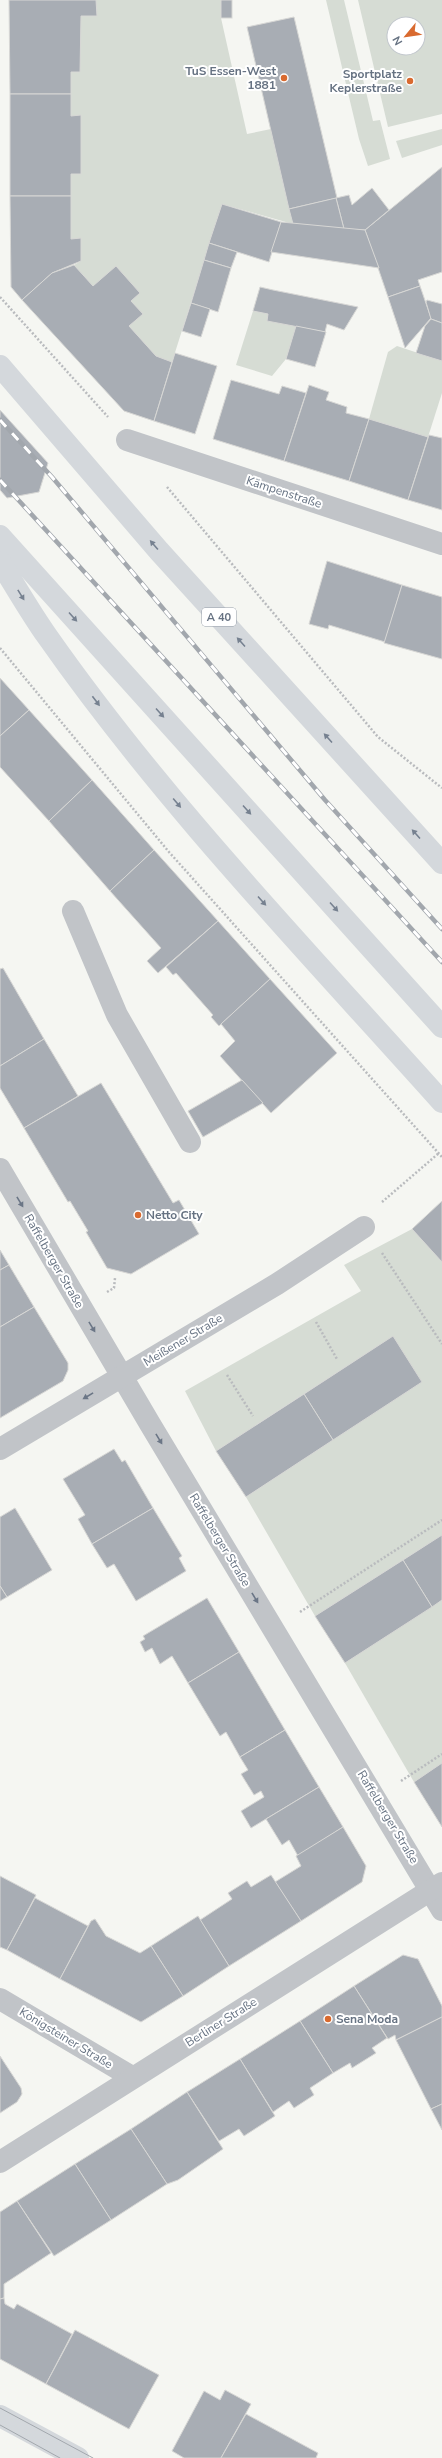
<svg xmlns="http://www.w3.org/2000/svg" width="442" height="2458" viewBox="0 0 442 2458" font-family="'Nunito Sans',sans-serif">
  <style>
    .green { fill: #d6dcd4; fill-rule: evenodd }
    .building { fill: #a8adb4; stroke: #d7d7d5 }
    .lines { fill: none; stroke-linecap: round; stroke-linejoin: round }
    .path { stroke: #b9bbbe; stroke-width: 2.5; stroke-dasharray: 2 2; stroke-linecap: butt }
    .minor { stroke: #c1c4c8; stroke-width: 22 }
    .major { stroke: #d4d8dc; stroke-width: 22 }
    .highway { stroke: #d4d8dc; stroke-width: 22 }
    .tram { stroke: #a2a7ad; stroke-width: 1 }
    .rail-casing { stroke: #a2a7ad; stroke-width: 4.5 }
    .rail { stroke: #fff; stroke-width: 3; stroke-dasharray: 9; stroke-linecap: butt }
    .oneway { fill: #768190 }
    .oneway2 { fill: #6b7686 }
    .poi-dot { fill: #d96a2f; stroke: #fff; stroke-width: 1.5 }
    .labels { text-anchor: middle; stroke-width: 4; stroke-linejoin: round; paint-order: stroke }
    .shield { fill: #fff; stroke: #949ca8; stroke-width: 1 }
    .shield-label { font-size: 11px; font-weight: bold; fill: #667282 }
    .poi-label { font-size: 12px; font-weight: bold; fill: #667282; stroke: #fff; text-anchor: end }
    .street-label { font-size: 12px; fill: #667282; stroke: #fff }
  </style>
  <rect width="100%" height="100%" fill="#f5f6f2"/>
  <g class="green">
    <polygon points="96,0 221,0 221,18 247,134 271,129 293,224 222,204 172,362 156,356 129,326 143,314 131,301 140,293 116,266 93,286 74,265 81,261 81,238 71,239 71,174 81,174 81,115 71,116 71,72 80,72 81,16 97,16"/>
    <polygon points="326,0 344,0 373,121 380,120 390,159 368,166 359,139"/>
    <path d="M358 0H442V114L388 127ZM394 24H418V48H394Z"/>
    <polygon points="442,129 442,145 402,158 396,141"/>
    <polygon points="253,311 268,314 267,320 296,326 286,359 272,376 236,365"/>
    <polygon points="397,346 442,361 442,393 428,437 369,419 388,352"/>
    <polygon points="412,1229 442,1262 442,1535 315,1616 246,1497 421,1382 393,1336 216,1451 185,1391 361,1291 344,1265"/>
    <polygon points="442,1600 442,1763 414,1782 345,1663"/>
  </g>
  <g class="building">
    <polygon points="9,0 96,0 97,16 81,16 80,72 71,72 71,94 10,94"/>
    <rect x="221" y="0" width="11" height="18"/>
    <polygon points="294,17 337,198 289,209 247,27"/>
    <polygon points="10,94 71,94 71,116 81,115 81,174 71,174 71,196 10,196"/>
    <polygon points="442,167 442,272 418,280 420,286 388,297 365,230"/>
    <polygon points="372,188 389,210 365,230 344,229 336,198 349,195 352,205"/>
    <polygon points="10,196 71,196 71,239 81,238 81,261 52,273 22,300 11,287"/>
    <polygon points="336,198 344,229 293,224 289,209"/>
    <polygon points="222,204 281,222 269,262 209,243"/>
    <polygon points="281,222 365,230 379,268 271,252"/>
    <polygon points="209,243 237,252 231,268 204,260"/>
    <polygon points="204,260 231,268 218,312 191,303"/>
    <polygon points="74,265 93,286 116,266 140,293 131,301 143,314 129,326 156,356 172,362 154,421 124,411 22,300 52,273"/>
    <polygon points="420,286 431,318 405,348 388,297"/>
    <polygon points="260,287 273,290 358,307 344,330 327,324 325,332 267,321 268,314 253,311"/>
    <polygon points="427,300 442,304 442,323 431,319 426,302"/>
    <polygon points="191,303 210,309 201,337 182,331"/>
    <polygon points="431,319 442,323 442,361 416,353 425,326"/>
    <polygon points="296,326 326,332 315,367 286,359"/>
    <polygon points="175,353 217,366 195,434 154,421"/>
    <polygon points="231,380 279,394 282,386 306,393 284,461 213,439"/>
    <polygon points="309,385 329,392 326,400 347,407 346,413 369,419 349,481 284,461"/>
    <polygon points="0,410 48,463 39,492 7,498 0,490"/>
    <polygon points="369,419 428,437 408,500 349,481"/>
    <polygon points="429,435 442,438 442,510 408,500"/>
    <polygon points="327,561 402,585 385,642 329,625 328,629 309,624"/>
    <polygon points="402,585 442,597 442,659 384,643"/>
    <polygon points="0,678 29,710 0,736"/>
    <polygon points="29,710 92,780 49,821 0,767 0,736"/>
    <polygon points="92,780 154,850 110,891 49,821"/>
    <polygon points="154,850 218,921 158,973 147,961 161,948 110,891"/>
    <polygon points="218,921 270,979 219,1026 211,1017 213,1015 176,973 173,975 166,967"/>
    <polygon points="3,968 44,1039 0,1066 0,969"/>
    <polygon points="270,979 337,1053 271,1113 220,1056 235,1041 221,1024"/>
    <polygon points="44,1039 78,1096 24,1128 0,1088 0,1066"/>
    <polygon points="242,1080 263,1103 203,1137 188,1111"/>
    <polygon points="101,1083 173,1203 179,1200 199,1234 131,1274 107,1268 86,1232 88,1231 70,1201 68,1202 24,1128"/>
    <polygon points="442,1201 442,1262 412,1229"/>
    <polygon points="0,1250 9,1265 0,1270"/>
    <polygon points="9,1265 34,1307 0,1327 0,1270"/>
    <polygon points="34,1307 68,1363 68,1370 63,1381 0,1418 0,1327"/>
    <polygon points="393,1336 422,1382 333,1440 304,1394"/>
    <polygon points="304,1394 333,1440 246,1497 216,1451"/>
    <polygon points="114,1449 122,1462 125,1460 153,1508 92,1544 78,1519 85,1515 63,1479"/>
    <polygon points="15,1508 52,1570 7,1597 0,1586 0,1517"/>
    <polygon points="153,1508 182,1556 179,1558 186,1571 136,1601 114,1564 107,1568 92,1544"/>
    <polygon points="442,1535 442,1600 432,1607 403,1560"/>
    <polygon points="403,1560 432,1607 345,1663 315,1616"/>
    <polygon points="0,1586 7,1597 0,1601"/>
    <polygon points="207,1598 239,1652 188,1683 172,1656 160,1664 152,1648 145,1652 140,1642 145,1639 143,1636"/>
    <polygon points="239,1652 285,1730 240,1757 226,1732 220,1736 188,1683"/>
    <polygon points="285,1730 319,1787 251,1828 241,1811 264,1797 261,1791 254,1795 241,1774 248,1770 240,1757"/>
    <polygon points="442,1763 442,1827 414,1782"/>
    <polygon points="319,1787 343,1827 298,1856 289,1840 282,1845 266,1819"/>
    <polygon points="343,1827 366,1866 362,1882 301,1921 275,1882 301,1866 296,1856"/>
    <polygon points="271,1875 301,1921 229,1966 200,1920 232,1899 228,1893 247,1881 251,1887"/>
    <polygon points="0,1876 36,1895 7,1950 0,1947"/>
    <polygon points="35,1898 88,1926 60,1979 7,1950"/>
    <polygon points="198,1916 229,1966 183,1996 151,1946"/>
    <polygon points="95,1919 106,1936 140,1953 151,1946 183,1996 141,2022 60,1979 91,1921"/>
    <polygon points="403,1955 418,1959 442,2006 442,2017 396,2040 395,2035 388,2039 354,1986"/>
    <polygon points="354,1986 387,2038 372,2048 376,2053 352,2068 350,2063 333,2073 300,2021"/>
    <polygon points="442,2017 442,2104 431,2109 396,2040"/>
    <polygon points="300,2021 333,2073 310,2088 314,2095 294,2108 289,2101 273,2112 240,2059"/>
    <polygon points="0,2056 21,2088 22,2094 17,2102 0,2113"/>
    <polygon points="240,2059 275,2116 244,2136 239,2129 219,2141 187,2092"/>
    <polygon points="187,2092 223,2149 178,2180 167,2184 131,2129"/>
    <polygon points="442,2104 442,2130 431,2109"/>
    <polygon points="131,2129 167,2184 111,2220 75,2164"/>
    <polygon points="75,2164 111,2220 54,2256 17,2201"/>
    <polygon points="17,2201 51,2253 4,2284 4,2298 0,2299 0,2212"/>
    <polygon points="4,2298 5,2304 14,2309 17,2304 72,2334 46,2384 0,2359 0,2299"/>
    <polygon points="75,2330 159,2375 129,2429 46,2384"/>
    <polygon points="225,2390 251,2404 221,2458 184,2458 172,2451 204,2391 220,2400"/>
    <polygon points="246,2414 318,2453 316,2458 221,2458"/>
  </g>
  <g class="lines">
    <g class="path">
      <polyline points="0,297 108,417"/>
      <polyline points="167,487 378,737 442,788"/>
      <polyline points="0,648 169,852 442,1157"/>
      <polyline points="382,1202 439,1153"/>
      <polyline points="382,1253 442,1344"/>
      <polyline points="107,1292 114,1288 115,1278"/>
      <polyline points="316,1322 337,1359"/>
      <polyline points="227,1375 253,1416"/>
      <polyline points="300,1612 442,1520"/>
      <polyline points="401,1781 442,1754"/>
    </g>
    <g class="minor">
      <polyline points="127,440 442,544"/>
      <polyline points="73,911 117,1015 190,1142"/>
      <polyline points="0,1169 150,1424 442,1910"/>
      <polyline points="0,1449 277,1284 364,1227"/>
      <polyline points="0,1999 132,2077"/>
      <polyline points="0,2162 442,1883"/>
    </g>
    <polyline class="major" points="0,2416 78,2458"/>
    <g class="highway">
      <polyline points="0,366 159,551 442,863"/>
      <polyline points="0,536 442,1027"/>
      <path d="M0 562C16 587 30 612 47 636 164 803 307 951 442 1102"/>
    </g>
    <g class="tram">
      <polyline points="0,2408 93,2458"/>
      <polyline points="0,2425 60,2458"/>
    </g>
    <defs>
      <g id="rail">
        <polyline points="0,420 52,477 325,800 442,929"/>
        <polyline points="0,480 442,962"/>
      </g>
    </defs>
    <use href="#rail" class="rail-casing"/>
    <use href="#rail" class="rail"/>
  </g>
  <defs><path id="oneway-solid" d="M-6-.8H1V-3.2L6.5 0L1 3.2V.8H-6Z"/></defs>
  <g class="oneway">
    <use href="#oneway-solid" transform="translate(154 545) rotate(-131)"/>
    <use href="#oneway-solid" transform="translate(21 595) rotate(58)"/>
    <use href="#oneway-solid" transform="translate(73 617) rotate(48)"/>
    <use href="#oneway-solid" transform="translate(241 642) rotate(-132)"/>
    <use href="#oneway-solid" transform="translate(96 701) rotate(53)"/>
    <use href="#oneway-solid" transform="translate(160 713) rotate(48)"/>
    <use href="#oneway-solid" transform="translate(328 738) rotate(-132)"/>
    <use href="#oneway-solid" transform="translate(177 803) rotate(50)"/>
    <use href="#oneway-solid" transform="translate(247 810) rotate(48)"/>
    <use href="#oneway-solid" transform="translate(416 834) rotate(-132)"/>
    <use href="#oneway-solid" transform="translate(262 901) rotate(48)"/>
    <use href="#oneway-solid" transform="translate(334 907) rotate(48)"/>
  </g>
  <g class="oneway2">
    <use href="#oneway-solid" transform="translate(20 1202) rotate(59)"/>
    <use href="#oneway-solid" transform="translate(92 1327) rotate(59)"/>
    <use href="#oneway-solid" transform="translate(88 1396) rotate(149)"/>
    <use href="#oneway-solid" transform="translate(159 1439) rotate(59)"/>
    <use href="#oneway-solid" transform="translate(255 1598) rotate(59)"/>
  </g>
  <g class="poi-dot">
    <circle cx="284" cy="78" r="4"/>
    <circle cx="410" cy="81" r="4"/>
    <circle cx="138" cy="1215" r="4"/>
    <circle cx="328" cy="2019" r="4"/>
  </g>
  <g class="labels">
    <rect class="shield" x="202" y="608" width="34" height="18" rx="3"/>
    <g class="shield-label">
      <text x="219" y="621">A 40</text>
    </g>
    <g class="poi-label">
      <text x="276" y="75">TuS Essen-West<tspan x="276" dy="14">1881</tspan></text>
      <text x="402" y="78">Sportplatz<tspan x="402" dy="14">Keplerstraße</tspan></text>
      <text x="146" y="1219" text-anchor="start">Netto City</text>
      <text x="336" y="2023" text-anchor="start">Sena Moda</text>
    </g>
    <g class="street-label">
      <text transform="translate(284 492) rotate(18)" y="4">Kämpenstraße</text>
      <text transform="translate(54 1261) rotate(60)" y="4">Raffelberger Straße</text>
      <text transform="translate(183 1340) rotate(-31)" y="4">Meißener Straße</text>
      <text transform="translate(220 1540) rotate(59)" y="4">Raffelberger Straße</text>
      <text transform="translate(388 1817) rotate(59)" y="4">Raffelberger Straße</text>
      <text transform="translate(221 2022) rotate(-32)" y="4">Berliner Straße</text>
      <text transform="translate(66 2038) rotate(31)" y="4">Königsteiner Straße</text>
    </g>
  </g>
  <g transform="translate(406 36) rotate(241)"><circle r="19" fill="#ffffff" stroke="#c2c7cd"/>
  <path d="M0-3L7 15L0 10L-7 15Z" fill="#d96a2f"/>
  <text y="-6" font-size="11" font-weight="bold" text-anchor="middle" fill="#667282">N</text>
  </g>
</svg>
